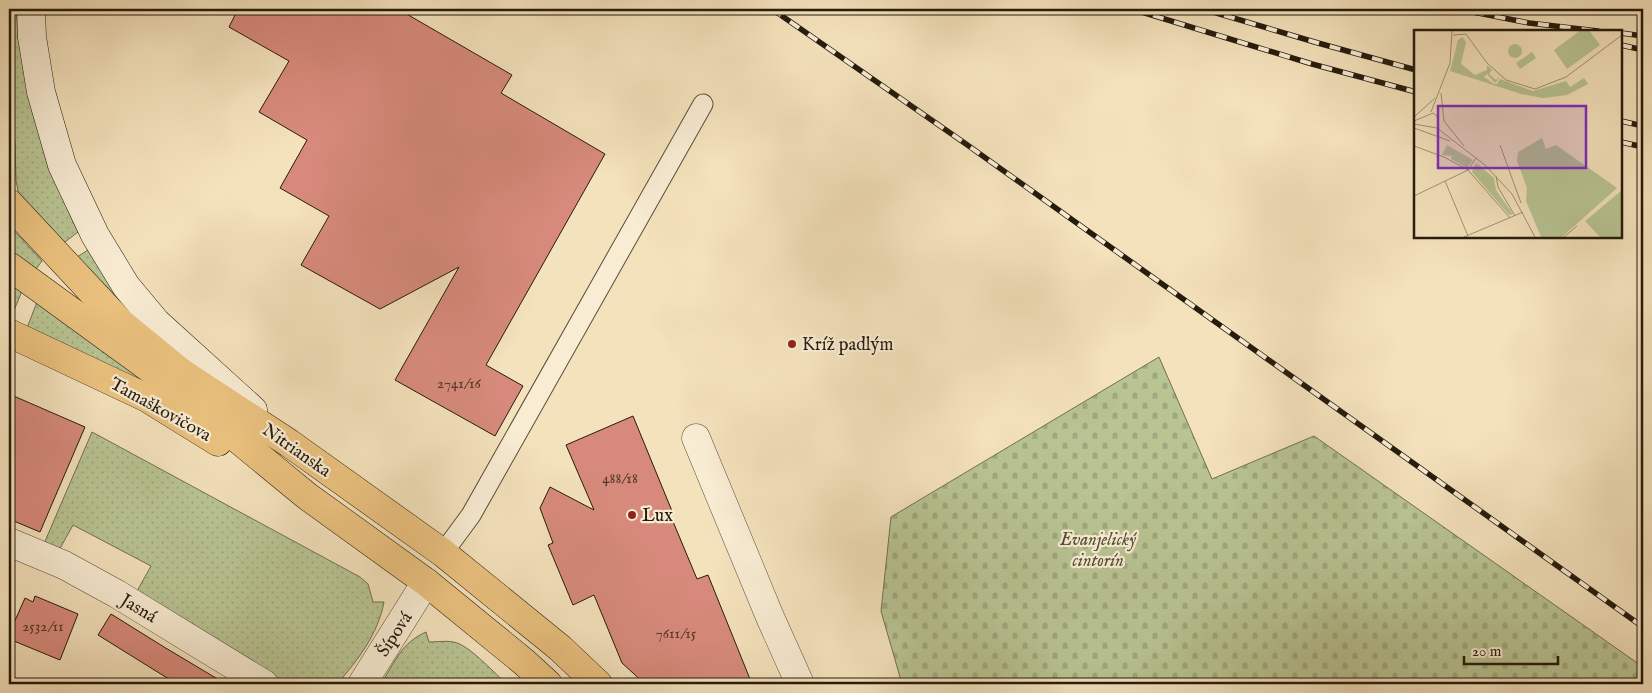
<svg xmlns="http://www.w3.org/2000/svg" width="1652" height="693" viewBox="0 0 1652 693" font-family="'IM FELL English',serif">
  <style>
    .green { fill: url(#green-dots); stroke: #6f7050 }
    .cemetery { fill: url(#cemetery-stones); stroke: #6f7050 }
    .building { fill: #d78a7b; stroke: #251b0d }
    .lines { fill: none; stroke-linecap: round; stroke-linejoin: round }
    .lane-casing { stroke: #594d39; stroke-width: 21 }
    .street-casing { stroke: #594d39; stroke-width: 29 }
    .secondary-casing { stroke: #251b0d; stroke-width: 29 }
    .primary-casing { stroke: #251b0d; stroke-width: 29 }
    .lane { stroke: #f8ecd3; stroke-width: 19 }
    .street { stroke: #f8ecd3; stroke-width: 28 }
    .secondary { stroke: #f8ecd3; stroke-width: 28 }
    .primary { stroke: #eac17e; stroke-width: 28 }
    .rail-casing { stroke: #251b0d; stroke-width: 5.5 }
    .rail { stroke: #f8ecd3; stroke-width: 4; stroke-dasharray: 11; stroke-linecap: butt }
    .poi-dot { fill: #8f2418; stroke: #f8ecd3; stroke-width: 2 }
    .labels { text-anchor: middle; stroke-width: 4.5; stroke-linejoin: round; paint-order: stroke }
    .number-label { font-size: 15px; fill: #523728 }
    .poi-label { font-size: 18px; fill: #251b0d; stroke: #f8ecd3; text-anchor: start }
    .street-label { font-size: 18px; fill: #251b0d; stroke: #f8ecd3 }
    .park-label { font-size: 18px; font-style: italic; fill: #514e35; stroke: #f8ecd3 }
    .inset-road { fill: none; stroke: #a19276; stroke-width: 1 }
    .view { fill: #7b2cbf; fill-opacity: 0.15; stroke: #7b2cbf; stroke-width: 2.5 }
    .inset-edge { fill: none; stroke: #251b0d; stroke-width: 2.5 }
  </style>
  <defs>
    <pattern id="green-dots" width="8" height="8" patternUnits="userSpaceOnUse" patternTransform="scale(1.25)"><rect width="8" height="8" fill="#b9c493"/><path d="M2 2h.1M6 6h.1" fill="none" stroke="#9fa87e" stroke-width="1.8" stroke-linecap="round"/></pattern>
    <pattern id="cemetery-stones" width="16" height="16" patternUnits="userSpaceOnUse" patternTransform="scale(1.25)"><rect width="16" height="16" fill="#b9c493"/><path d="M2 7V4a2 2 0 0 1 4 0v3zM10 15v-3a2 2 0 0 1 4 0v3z" fill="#9fa87e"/></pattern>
  </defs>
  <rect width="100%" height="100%" fill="#f4e2bc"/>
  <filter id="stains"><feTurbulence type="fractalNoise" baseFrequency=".004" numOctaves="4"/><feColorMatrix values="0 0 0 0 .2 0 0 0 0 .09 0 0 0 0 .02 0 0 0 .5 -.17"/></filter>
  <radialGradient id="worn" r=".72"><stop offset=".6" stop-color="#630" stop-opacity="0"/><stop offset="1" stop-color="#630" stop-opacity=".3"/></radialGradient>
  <g class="green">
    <polygon points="9,9 16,9 18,37 54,172 68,210 78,232 61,245 19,195 16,181 15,142 9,120"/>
    <polygon points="9,225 42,261 36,269 9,249"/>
    <polygon points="88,250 138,322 74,259"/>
    <polygon points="9,281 22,291 10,320 9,320"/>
    <polygon points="37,302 165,393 27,328"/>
    <path d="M92 432 360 577 368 584 373 602H384C378 634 358 660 337 684H281L136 593 151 566 73 525 58 552 43 546Z"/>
    <path d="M426 632 429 642C438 642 449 640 457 643 472 648 495 674 507 684H381C395 662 401 643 426 632Z"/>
  </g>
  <polygon class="cemetery" points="1159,357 1212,479 1314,436 1643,667 1643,684 902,684 881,611 891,517"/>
  <g class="building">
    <polygon points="238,9 398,9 512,75 501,93 605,154 486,365 523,386 495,436 395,380 459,267 380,309 301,265 329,216 280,188 307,140 259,112 289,61 229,27"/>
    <polygon points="9,394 85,427 40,532 9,519"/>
    <polygon points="633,416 672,511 669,512 697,579 708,575 752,684 645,684 622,663 594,595 573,605 548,545 553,543 540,508 550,487 594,510 566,445"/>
    <polygon points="35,596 78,614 60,660 9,639 9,634 25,598 33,602"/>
    <polygon points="111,614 164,647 226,684 178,684 164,676 98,635"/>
  </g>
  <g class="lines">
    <defs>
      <polyline id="lane" points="443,553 471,515 703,104"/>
      <g id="street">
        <polyline points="696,438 770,617 800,684"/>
        <polyline points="9,542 64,565 117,594 264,684"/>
        <polyline points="362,684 426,582"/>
      </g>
      <polyline id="secondary" points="31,9 32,37 41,92 62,165 95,235 126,286 156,322 253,410"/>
      <g id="primary">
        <polyline points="9,203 121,323 182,373 289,443 443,553 560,648 598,684"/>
        <polyline points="9,266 167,381 307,496 426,582 524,662 548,684"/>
        <polyline points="9,333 147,398 218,442"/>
      </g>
    </defs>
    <use href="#lane" class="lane-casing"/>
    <use href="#street" class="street-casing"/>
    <use href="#secondary" class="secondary-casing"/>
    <use href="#primary" class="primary-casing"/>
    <use href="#lane" class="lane"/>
    <use href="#street" class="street"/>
    <use href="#secondary" class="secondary"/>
    <use href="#primary" class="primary"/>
    <defs>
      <g id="rail">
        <polyline points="772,9 966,144 1643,627"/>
        <polyline points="1132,9 1312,64 1416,92"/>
        <polyline points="1203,9 1318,43 1416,70"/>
        <polyline points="1460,9 1479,13"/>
        <polyline points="1640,9 1643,9"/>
        <polyline points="1473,12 1529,23 1598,31"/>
        <polyline points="1621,33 1643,36"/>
        <polyline points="1621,45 1643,50"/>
        <polyline points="1621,121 1643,126"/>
        <polyline points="1621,142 1643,147"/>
      </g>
    </defs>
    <use href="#rail" class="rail-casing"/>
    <use href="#rail" class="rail"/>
  </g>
  <g class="poi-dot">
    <circle cx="792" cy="344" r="5"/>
    <circle cx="632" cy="515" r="5"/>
  </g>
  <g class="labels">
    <g class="number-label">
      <text x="459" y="388">2741/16</text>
      <text x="620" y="483">488/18</text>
      <text x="43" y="631">2532/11</text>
      <text x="676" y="638">7611/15</text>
    </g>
    <g class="poi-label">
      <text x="802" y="350">Kríž padlým</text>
      <text x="642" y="521">Lux</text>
    </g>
    <g class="street-label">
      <text transform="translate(161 409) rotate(29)" y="6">Tamaškovičova</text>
      <text transform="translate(297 450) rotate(35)" y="6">Nitrianska</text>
      <text transform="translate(139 608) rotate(31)" y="6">Jasná</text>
      <text transform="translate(394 634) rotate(-57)" y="6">Šípová</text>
    </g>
    <g class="park-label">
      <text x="1098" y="545">Evanjelický<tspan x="1098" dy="21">cintorín</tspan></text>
    </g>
  </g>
  <g transform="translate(1414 30)">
    <rect width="208" height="208" fill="#f4e2bc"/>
    <path d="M48 7 52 12 47 34 61 45 73 40V35L78 40 75 44 82 50 86 47 81 53 73 44 70 47 80 54H83L86 49 119 61 152 51 156 57 170 48 174 54 153 65 129 68 107 64 36 41 44 10ZM33 115 59 130 53 138 37 129 38 126 28 125ZM62 133 80 148 82 160 99 184 95 185 58 142ZM207 161V207H186L171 191Z" fill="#b9c493"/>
    <path d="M128 108 132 119 142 115 203 158 148 207H127L112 171 113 158 103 131 104 122Z" fill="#b9c493"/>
    <path d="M167 0H175L186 15 153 39 140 20ZM94 21a7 7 0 1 1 14 0a7 7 0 1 1-14 0ZM118 22 122 28 106 39 102 33Z" fill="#b9c493"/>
    <path class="inset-road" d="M39 5 52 4 73 33 92 50 121 59 152 47 208 5M27 63 30 91 50 116M17 82 36 33 38 0M0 87 21 68M0 91 19 83 23 86 24 93M0 94 23 98 71 135 98 164 121 207M0 98 36 111M86 115 107 173M0 116 30 127 54 140 96 188M82 146 84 157 101 186M31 151 54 206M0 166 54 140 62 128M50 207 109 182M150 207 163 196"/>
    <path class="view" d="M24 76H172V138H24Z"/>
    <rect width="208" height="208" class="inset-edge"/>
  </g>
  <rect width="1652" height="693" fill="none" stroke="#f4e2bc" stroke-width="30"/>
  <rect x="10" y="10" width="1632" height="673" fill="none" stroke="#251b0d" stroke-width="2.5"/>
  <rect x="15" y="15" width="1622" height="663" fill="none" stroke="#251b0d"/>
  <path d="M1464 656v8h94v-8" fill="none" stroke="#251b0d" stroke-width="2.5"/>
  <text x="1472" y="656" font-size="15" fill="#251b0d" stroke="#f8ecd3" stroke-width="4" paint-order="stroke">20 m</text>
  <rect width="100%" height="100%" filter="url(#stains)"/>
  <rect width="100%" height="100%" fill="url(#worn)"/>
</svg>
